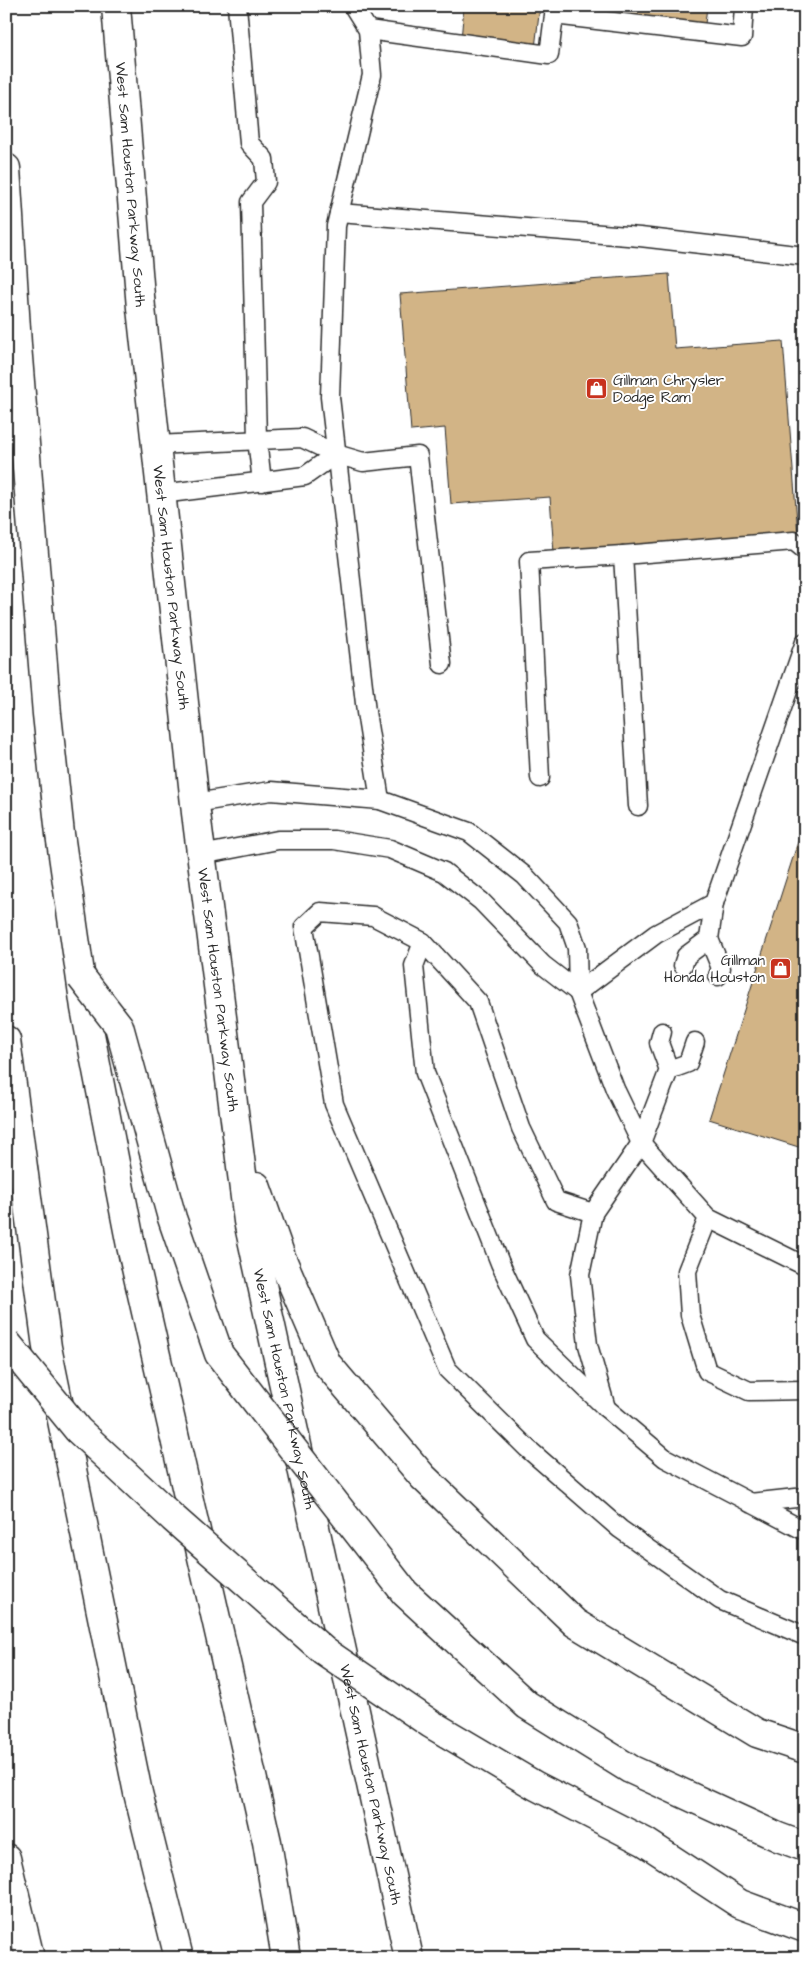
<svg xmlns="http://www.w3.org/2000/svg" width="811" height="1964" viewBox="0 0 811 1964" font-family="'Architects Daughter',sans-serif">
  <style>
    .building { fill: #d2b486; stroke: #2b2b2b }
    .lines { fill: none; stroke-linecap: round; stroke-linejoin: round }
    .service-casing { stroke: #2b2b2b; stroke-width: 21 }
    .secondary-casing { stroke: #2b2b2b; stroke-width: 31 }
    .motorway-casing { stroke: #2b2b2b; stroke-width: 31 }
    .service { stroke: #fff; stroke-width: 18 }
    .secondary { stroke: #fff; stroke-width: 28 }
    .motorway { stroke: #fff; stroke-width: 28 }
    .motorway-bridge-casing { stroke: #2b2b2b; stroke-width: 31; stroke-linecap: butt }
    .motorway-bridge { stroke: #fff; stroke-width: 28 }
    .labels { text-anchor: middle; stroke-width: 4; stroke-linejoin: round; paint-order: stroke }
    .street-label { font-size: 15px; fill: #2b2b2b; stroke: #fff }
    .poi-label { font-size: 15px; fill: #2b2b2b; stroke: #fff; text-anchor: start }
  </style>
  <rect width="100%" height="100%" fill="#fff"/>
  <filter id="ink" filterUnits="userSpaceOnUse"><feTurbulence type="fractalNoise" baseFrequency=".02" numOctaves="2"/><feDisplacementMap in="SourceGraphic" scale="10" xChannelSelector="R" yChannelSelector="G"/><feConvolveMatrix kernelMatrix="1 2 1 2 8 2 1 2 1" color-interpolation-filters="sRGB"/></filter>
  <g filter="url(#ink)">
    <g class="building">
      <polygon points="464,6 540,6 535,48 461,40"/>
      <polygon points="540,6 707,6 705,24"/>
      <polygon points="669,274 675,349 783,341 798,534 554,553 550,497 451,504 445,428 411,431 400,294"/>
      <polygon points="805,820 805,1149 709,1119"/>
    </g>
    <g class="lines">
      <defs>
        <g id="service">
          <polyline points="237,6 249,143 264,159 266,182 251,202 257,439 262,482"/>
          <polyline points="353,6 368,30 372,75 336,226 330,397 366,712 380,800"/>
          <polyline points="368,30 549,55 554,15 742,37 744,6"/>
          <polyline points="339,213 640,237 805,256"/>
          <polyline points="156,445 302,438 336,454 363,462 418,456 442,664"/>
          <polyline points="161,494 305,476 336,454"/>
          <polyline points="540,778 529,561 623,555"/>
          <polyline points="195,803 271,791 380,800 469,832 525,876 568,922 577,948 578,992 615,1089 641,1143 708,1218 687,1271 690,1315 707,1371 749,1391 805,1390"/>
          <polyline points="638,806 623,555 794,541 805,550"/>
          <polyline points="201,855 278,840 334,840 390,849 444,872 481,901 543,965 578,992"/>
          <polyline points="709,939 721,968 718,976"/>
          <polyline points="423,942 414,966 425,1073 500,1263 535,1339 606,1408 665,1458 805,1531"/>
          <polyline points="683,965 686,956 709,939 714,903"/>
          <polyline points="578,992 656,934 714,903 805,642"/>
          <polyline points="662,1032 659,1043 669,1070 688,1063 695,1042"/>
          <polyline points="669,1070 641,1143 593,1213 556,1201 521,1128 478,1002 423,942 373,916 320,912 304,927 334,1104 447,1369 527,1448 620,1529 720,1600 805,1636"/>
          <polyline points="593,1213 580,1275 588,1345 606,1408"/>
          <polyline points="708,1218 805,1266"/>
          <polyline points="750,1503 805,1497"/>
        </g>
        <g id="secondary">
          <path id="s1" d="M116 6 141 308 196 813 248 1221 409 1958"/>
          <polyline points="256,1186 281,1257 327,1364 423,1477 575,1623 757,1733 805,1749"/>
        </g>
        <g id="motorway">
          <polyline points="6,168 17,345 47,714 60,834 85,1008 131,1246 267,1842 286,1958"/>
          <polyline points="6,1040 47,1347 138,1793 179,1958"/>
          <polyline points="6,1858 30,1958"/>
        </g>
      </defs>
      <use href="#service" class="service-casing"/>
      <use href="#secondary" class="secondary-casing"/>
      <use href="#motorway" class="motorway-casing"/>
      <use href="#service" class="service"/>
      <use href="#secondary" class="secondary"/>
      <use href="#motorway" class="motorway"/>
      <defs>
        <g id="motorway-bridge">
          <polyline points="81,977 119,1026 172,1218 219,1354 405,1593 527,1705 630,1769 778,1837 805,1847"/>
          <polyline points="6,1342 78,1430 173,1518 324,1651 431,1724 536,1786 645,1842 740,1904 805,1928"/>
        </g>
      </defs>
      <use href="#motorway-bridge" class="motorway-bridge-casing"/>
      <use href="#motorway-bridge" class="motorway-bridge"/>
    </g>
  </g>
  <defs>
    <symbol id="shop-square" viewBox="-11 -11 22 22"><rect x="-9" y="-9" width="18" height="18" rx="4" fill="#c8321e" stroke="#fff"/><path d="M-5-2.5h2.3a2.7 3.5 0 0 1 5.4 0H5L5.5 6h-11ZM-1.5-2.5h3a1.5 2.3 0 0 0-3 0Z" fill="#fff"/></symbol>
  </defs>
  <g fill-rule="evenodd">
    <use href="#shop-square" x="584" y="376" width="25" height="25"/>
    <use href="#shop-square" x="768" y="956" width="25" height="25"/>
  </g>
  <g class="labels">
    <g class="street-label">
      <text dy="5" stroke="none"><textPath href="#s1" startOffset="179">West Sam Houston Parkway South</textPath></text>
      <text dy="5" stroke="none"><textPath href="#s1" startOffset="584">West Sam Houston Parkway South</textPath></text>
      <text dy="5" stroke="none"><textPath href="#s1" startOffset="989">West Sam Houston Parkway South</textPath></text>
      <text dy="5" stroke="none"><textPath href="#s1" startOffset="1394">West Sam Houston Parkway South</textPath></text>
      <text dy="5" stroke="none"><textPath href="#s1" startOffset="1799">West Sam Houston Parkway South</textPath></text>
    </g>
    <g class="poi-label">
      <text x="613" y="385">Gillman Chrysler<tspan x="613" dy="17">Dodge Ram</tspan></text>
      <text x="765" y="965" text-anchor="end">Gillman<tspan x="765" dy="17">Honda Houston</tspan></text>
    </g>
  </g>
  <rect width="811" height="1964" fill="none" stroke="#fff" stroke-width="25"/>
  <rect x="12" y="12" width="786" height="1939" fill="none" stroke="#2b2b2b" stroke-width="2" filter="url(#ink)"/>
</svg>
